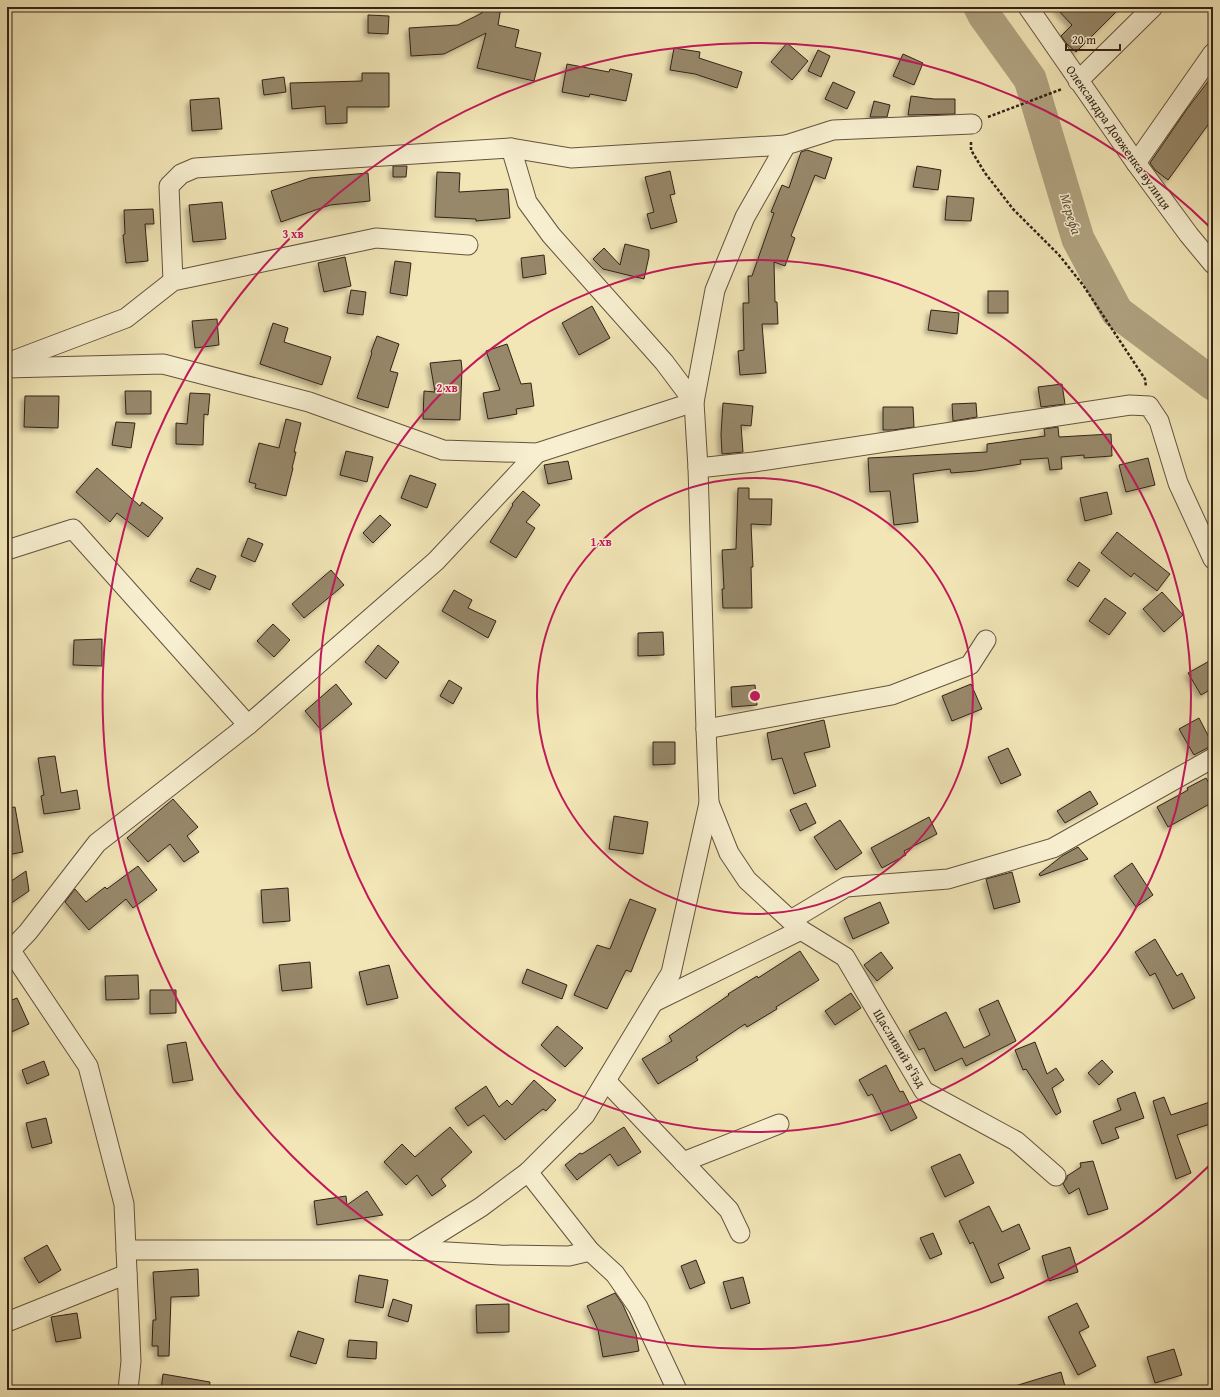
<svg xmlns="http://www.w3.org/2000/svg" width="1220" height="1397" viewBox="0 0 1220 1397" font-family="'Gentium Book Plus',serif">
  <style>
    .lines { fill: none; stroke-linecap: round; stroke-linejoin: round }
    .river { stroke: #b1a381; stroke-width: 33 }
    .building { fill: #97886a; stroke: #342217; filter: url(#shadow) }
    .minor-casing { stroke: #64533f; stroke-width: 21 }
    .path { stroke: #342217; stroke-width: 2.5; stroke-dasharray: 3 2; stroke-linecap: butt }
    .minor { stroke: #f7efd0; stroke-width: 19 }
    .ring { fill: none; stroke: #c2185b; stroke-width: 2 }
    .labels { text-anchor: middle; stroke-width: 3; stroke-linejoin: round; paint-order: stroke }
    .street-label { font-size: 13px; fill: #342217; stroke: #f7efd0 }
    .water-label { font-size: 14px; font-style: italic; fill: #604f3c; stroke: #f7efd0 }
    .centre { fill: #c2185b; stroke: #f7efd0; stroke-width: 2 }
    .ring-label { font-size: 12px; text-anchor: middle; font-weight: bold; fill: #c2185b; stroke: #f7efd0; stroke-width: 3; stroke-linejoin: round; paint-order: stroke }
  </style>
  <defs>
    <filter id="shadow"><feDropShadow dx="-3.5" dy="3.5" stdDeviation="2" flood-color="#0004"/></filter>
  </defs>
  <rect width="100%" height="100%" fill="#f2e6b7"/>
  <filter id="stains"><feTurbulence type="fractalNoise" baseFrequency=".005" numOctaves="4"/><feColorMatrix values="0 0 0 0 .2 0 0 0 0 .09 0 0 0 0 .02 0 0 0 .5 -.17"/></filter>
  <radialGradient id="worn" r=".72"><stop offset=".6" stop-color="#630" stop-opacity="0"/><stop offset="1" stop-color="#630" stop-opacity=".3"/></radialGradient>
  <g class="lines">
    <polyline class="river" points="980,7 984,15 1030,79 1078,239 1117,312 1213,384"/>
  </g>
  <g class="building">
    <polygon points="483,7 501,7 498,25 519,30 515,47 541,53 534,81 477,68 486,33 444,54 411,56 409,28 458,25 482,13"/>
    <polygon points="1055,7 1121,7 1076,52 1067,44 1061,36 1072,25"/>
    <polygon points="368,15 389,16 388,34 368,33"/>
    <polygon points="787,43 808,61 792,80 771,62"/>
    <polygon points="674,48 700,52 699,58 742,72 737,88 695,74 670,70"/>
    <polygon points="818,50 830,56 821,77 808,71"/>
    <polygon points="903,54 923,63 914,85 893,76"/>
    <polygon points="567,64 609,72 610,69 632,74 626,101 590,94 589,97 562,92"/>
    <polygon points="362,73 389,73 389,107 347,107 347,123 326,124 325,106 292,109 290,83 362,81"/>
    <polygon points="1213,75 1213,118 1168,180 1155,170 1150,163 1187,109"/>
    <polygon points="284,77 286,92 264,95 262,80"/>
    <polygon points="833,82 855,92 847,109 825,99"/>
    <polygon points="911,96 934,99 955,99 955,114 908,115"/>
    <polygon points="219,98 222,129 192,131 190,100"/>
    <polygon points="874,101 890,105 887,117 870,117"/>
    <polygon points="807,150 832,158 825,179 815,175 791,236 795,238 785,266 774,262 775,302 777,302 778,324 762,324 766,373 740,375 738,351 744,350 743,303 749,303 748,276 752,276 774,213 771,212 782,185 789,188 801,152"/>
    <polygon points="393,166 407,166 406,177 393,177"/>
    <polygon points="917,166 941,170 938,190 913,187"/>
    <polygon points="670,171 675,194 670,195 677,222 651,229 647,214 654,212 645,177"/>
    <polygon points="437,172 460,173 459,192 508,189 510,218 476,221 476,219 435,217"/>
    <polygon points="368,173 370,201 330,205 281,222 271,191 310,178"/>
    <polygon points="947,196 974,198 971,221 945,220"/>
    <polygon points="222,202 226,239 193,242 189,205"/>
    <polygon points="153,209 154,224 145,224 148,261 126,263 123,235 125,234 124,210"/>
    <polygon points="625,244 649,250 649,256 644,279 603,269 593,259 604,248 620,265"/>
    <polygon points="544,255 546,274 523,278 521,258"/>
    <polygon points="345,257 351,286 324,292 318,263"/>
    <polygon points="395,261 411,263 407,296 390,293"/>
    <polygon points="351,290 366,292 363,315 347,313"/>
    <rect x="988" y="291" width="20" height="22"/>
    <polygon points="592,306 610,338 579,355 562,323"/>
    <polygon points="931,310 959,313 957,334 928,330"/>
    <polygon points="217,319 219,345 195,348 192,321"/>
    <polygon points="273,323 288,328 284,342 331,357 322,385 260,364"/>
    <polygon points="377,336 399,344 390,371 398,373 388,408 357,398 372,353 371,352"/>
    <polygon points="507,344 521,384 531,383 534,406 516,409 517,414 488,419 483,393 500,390 486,351"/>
    <polygon points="461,360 462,369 460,420 423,419 424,391 435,392 430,363"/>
    <polygon points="1062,384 1065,404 1041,407 1038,387"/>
    <polygon points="125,391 151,391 151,414 126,414"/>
    <polygon points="190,393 210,394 208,415 204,414 203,445 176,444 176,423 187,424"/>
    <polygon points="25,396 59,396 58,428 24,427"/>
    <polygon points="723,403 753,406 751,426 741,425 743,452 722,454 721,434"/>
    <polygon points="976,403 977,417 953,421 952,404"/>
    <polygon points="883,407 913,407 914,427 893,430 883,430"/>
    <polygon points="286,419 301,423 294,452 296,452 292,468 293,468 286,496 255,488 256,484 249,482 259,443 279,448"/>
    <polygon points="116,422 135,423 131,448 112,445"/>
    <polygon points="1058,427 1059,437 1111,434 1112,456 1084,458 1084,455 1061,457 1062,469 1050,470 1048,458 1020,460 1021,464 976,471 951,473 950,469 913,474 918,522 894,525 890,491 870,492 868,458 987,452 987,444 1045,436 1044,429"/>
    <polygon points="346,451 373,457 367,482 340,475"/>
    <polygon points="1148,458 1155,485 1126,492 1119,465"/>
    <polygon points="568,461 572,479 548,484 544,465"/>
    <polygon points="97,468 140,506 142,502 163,518 148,537 117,513 110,522 76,492"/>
    <polygon points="410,475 436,484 427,508 401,498"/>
    <polygon points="738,488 749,488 749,499 772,499 771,525 751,524 753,567 751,567 752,608 723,608 722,589 724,589 722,550 736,549"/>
    <polygon points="523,491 540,505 526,522 535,528 516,558 490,542 513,505 512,504"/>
    <polygon points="1107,492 1112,514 1085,521 1080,498"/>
    <polygon points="380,515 391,525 373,543 363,533"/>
    <polygon points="1117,532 1170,574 1157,591 1134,573 1131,577 1101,553"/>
    <polygon points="248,538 263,544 255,562 241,556"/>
    <polygon points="1079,562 1090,570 1078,587 1067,580"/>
    <polygon points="197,568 216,576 210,590 190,581"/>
    <polygon points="331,570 344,585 304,618 292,604"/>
    <polygon points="454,590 472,600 468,608 496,621 488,638 442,611"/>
    <polygon points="1162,592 1183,615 1164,632 1143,609"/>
    <polygon points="1105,598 1126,613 1109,635 1089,621"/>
    <polygon points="273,624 290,640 274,657 257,641"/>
    <polygon points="663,632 664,655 638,656 638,633"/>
    <polygon points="102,639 102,666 73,665 74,640"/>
    <polygon points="378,645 399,662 386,679 365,662"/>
    <polygon points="1213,659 1213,688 1201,695 1188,673"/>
    <polygon points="449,680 462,688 453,704 440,696"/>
    <polygon points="336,684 352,704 321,730 305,711"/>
    <polygon points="971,684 982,709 952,721 942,696"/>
    <polygon points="755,685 757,705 732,707 731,687"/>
    <polygon points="1199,718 1213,745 1194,755 1179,729"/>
    <polygon points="824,720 830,747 804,753 816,786 794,794 782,758 772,760 767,733"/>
    <polygon points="653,742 675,742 675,764 653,765"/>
    <polygon points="1008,748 1021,775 1001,784 988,757"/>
    <polygon points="55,756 61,793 77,790 80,809 44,814 41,796 44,795 38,758"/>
    <polygon points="1206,778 1213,790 1213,802 1168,827 1157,807 1188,790 1187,788"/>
    <polygon points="1090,791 1098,804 1065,823 1057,811"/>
    <polygon points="173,799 198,827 187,836 199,852 184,862 170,844 148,862 127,838"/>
    <polygon points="806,803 816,823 800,831 790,810"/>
    <polygon points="15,807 23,852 7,855 7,808"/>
    <polygon points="614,816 648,822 643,854 609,849"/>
    <polygon points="929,817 937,834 904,851 906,855 882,868 871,848"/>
    <polygon points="840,820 862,853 836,870 814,837"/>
    <polygon points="1078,847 1088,859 1040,876 1039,874 1062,856"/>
    <polygon points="1132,863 1153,895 1136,907 1114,876"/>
    <polygon points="138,866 157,890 133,908 126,899 89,930 65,902 75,889 86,902 105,887 107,889"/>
    <polygon points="26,871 29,891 7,906 7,884"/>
    <polygon points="1012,872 1020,902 994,909 986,879"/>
    <polygon points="288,888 290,921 263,923 261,890"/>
    <polygon points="630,899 656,909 631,972 626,970 607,1009 574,995 597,945 610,949"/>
    <polygon points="880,902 889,923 853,939 844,918"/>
    <polygon points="1155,939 1177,976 1182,973 1195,998 1173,1009 1155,973 1150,976 1135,952"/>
    <polygon points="800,951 819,980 776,1007 777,1009 747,1027 745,1024 696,1057 698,1060 658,1084 642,1059 672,1041 669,1036 729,995 728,994 757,976 758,978"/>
    <polygon points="881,952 893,968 877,981 864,965"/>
    <polygon points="310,962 312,988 282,991 279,965"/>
    <polygon points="389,965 398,998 367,1005 359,972"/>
    <polygon points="527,969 567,985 562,999 522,983"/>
    <polygon points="138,975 139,999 106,1000 105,976"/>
    <polygon points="150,990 176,990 176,1013 150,1014"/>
    <polygon points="851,993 861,1008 835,1025 825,1011"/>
    <polygon points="17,998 29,1024 7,1034 7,1002"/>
    <polygon points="998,1000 1016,1041 966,1066 962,1058 935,1071 924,1048 919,1050 909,1031 946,1012 964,1048 990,1035 979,1009"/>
    <polygon points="557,1026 583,1048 565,1067 541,1045"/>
    <polygon points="186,1042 193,1080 173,1083 167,1045"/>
    <polygon points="1035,1042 1047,1074 1056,1068 1064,1080 1052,1088 1061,1112 1056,1115 1026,1069 1023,1070 1015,1050"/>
    <polygon points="1102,1060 1113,1072 1099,1085 1088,1073"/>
    <polygon points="44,1061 49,1075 27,1084 22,1070"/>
    <polygon points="886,1065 900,1092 903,1091 917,1118 891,1131 872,1094 868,1096 859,1080"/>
    <polygon points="534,1080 556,1100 546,1111 543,1109 505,1140 484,1115 468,1126 455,1108 486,1086 499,1107 507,1100 512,1105"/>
    <polygon points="1135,1092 1144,1118 1115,1128 1119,1138 1102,1144 1093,1121 1121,1110 1117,1099"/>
    <polygon points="1164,1097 1171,1115 1213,1101 1213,1123 1177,1135 1191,1173 1176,1179 1153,1101"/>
    <polygon points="46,1118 52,1143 32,1148 26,1123"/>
    <polygon points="450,1127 472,1152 441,1179 446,1186 432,1196 417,1175 406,1185 384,1162 402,1144 415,1157"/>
    <polygon points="624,1127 641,1152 618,1166 610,1154 577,1180 565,1165 580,1153 582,1154"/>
    <polygon points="960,1154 974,1183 945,1197 931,1167"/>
    <polygon points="1093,1161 1108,1209 1088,1215 1079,1188 1069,1194 1063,1184 1067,1178 1067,1176 1081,1167 1080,1163"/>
    <polygon points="367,1191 383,1215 317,1225 314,1201 346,1196 347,1205"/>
    <polygon points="989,1206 1002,1232 1019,1224 1030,1249 998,1264 1004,1278 991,1283 973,1242 970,1244 959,1221"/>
    <polygon points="933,1233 942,1254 930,1259 920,1238"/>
    <polygon points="47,1245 61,1270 39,1283 24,1258"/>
    <polygon points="1070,1247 1078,1272 1049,1281 1042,1256"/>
    <polygon points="696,1260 705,1283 690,1289 681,1266"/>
    <polygon points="198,1269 199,1296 171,1297 169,1356 158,1356 158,1346 152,1346 153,1320 156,1320 153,1272"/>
    <polygon points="359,1275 388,1280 383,1308 355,1302"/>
    <polygon points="743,1277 750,1303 731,1309 723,1282"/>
    <polygon points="615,1293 623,1305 636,1334 639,1351 603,1357 598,1330 587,1306"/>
    <polygon points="393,1299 412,1305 408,1322 388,1316"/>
    <polygon points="1077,1303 1089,1327 1079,1332 1096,1366 1078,1375 1048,1317"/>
    <polygon points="509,1304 509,1332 477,1333 476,1305"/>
    <polygon points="77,1313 81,1338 56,1342 51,1317"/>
    <polygon points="298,1331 324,1339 316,1364 290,1356"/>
    <polygon points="349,1340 377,1342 376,1359 347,1357"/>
    <polygon points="1174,1349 1182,1375 1155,1383 1147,1357"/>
    <polygon points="1061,1372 1066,1390 1016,1390 1015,1386"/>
    <polygon points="163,1374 210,1382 209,1390 161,1390"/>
  </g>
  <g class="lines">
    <defs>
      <g id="minor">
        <polyline points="1028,7 1136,163 1189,235 1213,264"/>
        <polyline points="1078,81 1153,7"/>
        <polyline points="1136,163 1213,53"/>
        <polyline points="173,281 169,186 181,174 195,168 511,148 571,158 786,145"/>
        <polyline points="7,363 126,318 173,281 376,238 468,245"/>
        <polyline points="7,368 163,364 309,402 443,450 537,453 694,402 664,362 551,235 527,202 511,148"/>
        <polyline points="698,468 754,462 1130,405 1149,406 1159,421 1178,483 1213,559"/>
        <polyline points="7,550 73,529 248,725"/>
        <polyline points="706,729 892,695 970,665 986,640"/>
        <polyline points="709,803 729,853 747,880 801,930 845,957 924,1091 1016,1141 1056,1176"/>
        <polyline points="791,920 846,887 948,879 1053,848 1213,758"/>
        <polyline points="7,945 88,1066 124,1204 131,1361 128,1390"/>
        <polyline points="7,954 28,932 97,843 248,725 436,561 537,453"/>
        <polyline points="654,1002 801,930"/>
        <polyline points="606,1081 729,1210 740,1233"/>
        <polyline points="683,1162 779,1124"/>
        <polyline points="528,1172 590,1251 615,1274 638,1307 677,1390"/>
        <polyline points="126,1250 412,1250 481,1207 528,1172 585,1115 671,973 709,803 706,729 698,468 694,402 715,290 745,217 786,145 833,130 972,124"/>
        <polyline points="412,1250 500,1255 569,1256 590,1251"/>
        <polyline points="7,1322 127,1274"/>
      </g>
    </defs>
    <use href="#minor" class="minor-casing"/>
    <g class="path">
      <polyline points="988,117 1062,89"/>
      <polyline points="971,142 971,150 985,173 1013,209 1059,255 1083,285 1145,379 1146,387"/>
    </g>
    <use href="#minor" class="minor"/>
  </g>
  <g class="ring">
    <circle cx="755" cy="696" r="218"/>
    <circle cx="755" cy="696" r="436"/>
    <path d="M1213 1162A653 653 0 1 1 1213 230"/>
  </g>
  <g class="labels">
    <g class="street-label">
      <text transform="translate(1119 137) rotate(55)" y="5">Олександра Довженка вулиця</text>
      <text transform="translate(900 1048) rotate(59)" y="5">Щасливий в'їзд</text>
    </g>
    <g class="water-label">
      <text transform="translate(1071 214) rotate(73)" y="5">Мерефа</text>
    </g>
  </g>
  <circle cx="755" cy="696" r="6" class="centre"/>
  <g class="ring-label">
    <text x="293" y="238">3 хв</text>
    <text x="447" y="392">2 хв</text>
    <text x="601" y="546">1 хв</text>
  </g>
  <rect width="1220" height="1397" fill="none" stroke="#f2e6b7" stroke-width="24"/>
  <rect x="8" y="8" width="1204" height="1381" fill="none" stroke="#342217" stroke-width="2"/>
  <rect x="12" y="12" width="1196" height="1373" fill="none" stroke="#342217"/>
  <path d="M1066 44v6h54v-6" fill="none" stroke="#342217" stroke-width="2"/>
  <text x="1072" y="44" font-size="12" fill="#342217" stroke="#f7efd0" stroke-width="3" paint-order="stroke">20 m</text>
  <rect width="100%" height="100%" filter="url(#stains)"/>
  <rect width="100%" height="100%" fill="url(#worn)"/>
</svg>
